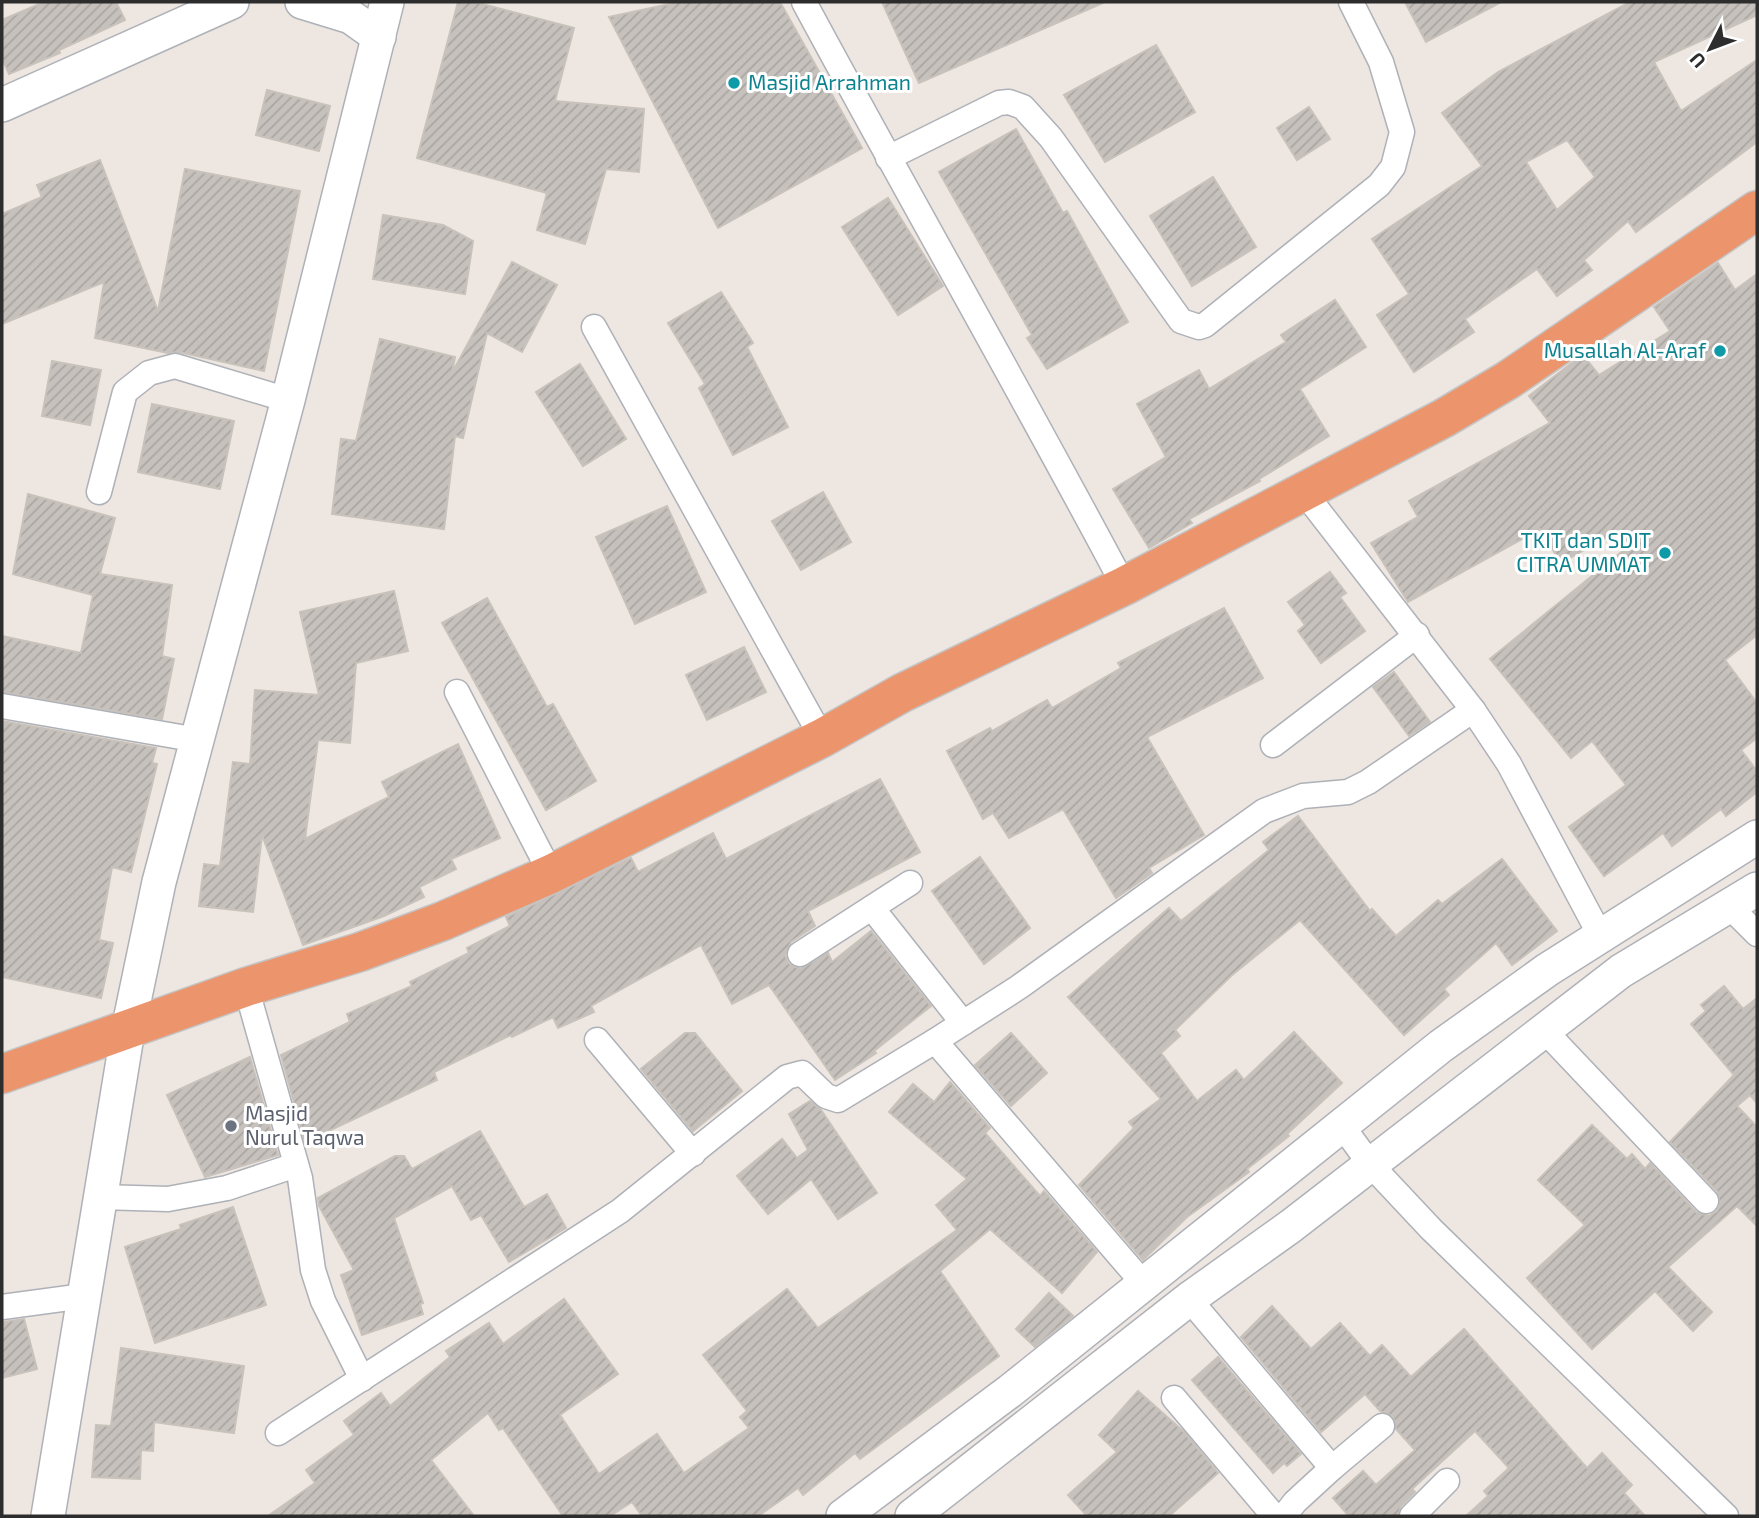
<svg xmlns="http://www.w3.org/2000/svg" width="1759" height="1518" viewBox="0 0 1759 1518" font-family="'Exo 2',sans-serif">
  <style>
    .building { fill: url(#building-hatch); stroke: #c8c2bb; stroke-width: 2; fill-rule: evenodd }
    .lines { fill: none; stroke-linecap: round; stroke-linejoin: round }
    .street-casing { stroke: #aeb1b7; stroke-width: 27 }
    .secondary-casing { stroke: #aeb1b7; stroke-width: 36 }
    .highway-casing { stroke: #c4c4c4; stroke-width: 41 }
    .street { stroke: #fff; stroke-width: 24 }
    .secondary { stroke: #fff; stroke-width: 33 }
    .highway { stroke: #ec956d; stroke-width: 38 }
    .culture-dot { fill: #0f9aa8; stroke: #fff; stroke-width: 2.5 }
    .worship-dot { fill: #6b7280; stroke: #fff; stroke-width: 2.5 }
    .labels { text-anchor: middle; stroke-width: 6; stroke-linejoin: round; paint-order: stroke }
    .culture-label { font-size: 21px; fill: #0d838f; stroke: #fff; text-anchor: end }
    .worship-label { font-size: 21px; fill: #5b616d; stroke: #fff; text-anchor: start }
  </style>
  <defs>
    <pattern id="building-hatch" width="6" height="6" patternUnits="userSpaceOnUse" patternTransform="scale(1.75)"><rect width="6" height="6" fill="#c6c1bc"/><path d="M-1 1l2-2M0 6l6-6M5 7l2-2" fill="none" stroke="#aaa6a2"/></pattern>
  </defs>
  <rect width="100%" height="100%" fill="#ede6e1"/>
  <g class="building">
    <polygon points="44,2 116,2 125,20 59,50 60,53 9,74 2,58 2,20"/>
    <polygon points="458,2 475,2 574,28 555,101 644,109 639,172 606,169 585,244 537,230 547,193 417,158"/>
    <polygon points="679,2 780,2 862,148 718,228 609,17"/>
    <polygon points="882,2 1105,2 919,83"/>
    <polygon points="1405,2 1501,2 1426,42"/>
    <path d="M1630 2H1757V15L1654 62 1681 111 1757 60V142L1636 232 1628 221 1584 260 1592 270 1557 296 1537 269 1465 319 1474 332 1414 372 1377 315 1409 294 1372 239 1482 166 1442 113 1498 72ZM1567 140 1595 177 1557 210 1526 162Z"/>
    <polygon points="1156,45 1195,112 1105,162 1064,95"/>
    <polygon points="267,90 330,106 319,151 256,135"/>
    <polygon points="1309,107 1330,139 1297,160 1277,128"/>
    <polygon points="1016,129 1063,213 1067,211 1128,322 1047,369 1027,338 1032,335 939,172"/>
    <polygon points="100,160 158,311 185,169 300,191 264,371 179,352 168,353 95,338 104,282 2,324 2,214 42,197 37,185"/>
    <polygon points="1213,177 1256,247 1192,286 1150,216"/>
    <polygon points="888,198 943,286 898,315 842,227"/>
    <polygon points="383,215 443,225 473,241 465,294 373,279"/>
    <polygon points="512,262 557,285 522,352 487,333 463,438 455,436 444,529 332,514 341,439 356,441 380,339 455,357 452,373"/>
    <polygon points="1718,263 1735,290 1757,274 1757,635 1725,660 1757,703 1757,738 1741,750 1757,771 1757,792 1726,816 1721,809 1672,846 1663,833 1604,876 1569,827 1626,785 1592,741 1571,758 1490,659 1630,545 1620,530 1561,563 1540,529 1408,602 1371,543 1418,517 1409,501 1550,423 1529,396 1573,362 1583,355 1599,375 1670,331 1654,307"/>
    <polygon points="721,292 753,343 747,347 788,427 733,455 699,388 705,384 668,323"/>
    <polygon points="1335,300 1366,347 1300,389 1329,436 1259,479 1260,481 1189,519 1192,523 1149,548 1113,489 1166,457 1137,404 1199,370 1209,389 1286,342 1281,335"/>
    <polygon points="52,361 101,370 90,425 42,416"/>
    <polygon points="580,364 626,439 583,466 536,392"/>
    <polygon points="152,404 234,421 220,489 138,472"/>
    <polygon points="823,492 851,542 801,570 772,521"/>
    <polygon points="28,494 115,518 100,574 172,585 162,656 174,659 162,719 2,692 2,636 81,653 93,595 13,574"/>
    <polygon points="667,506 706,592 635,624 596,537"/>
    <polygon points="1330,572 1346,593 1340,597 1365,631 1321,663 1298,631 1305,625 1288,602"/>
    <polygon points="394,591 408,651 356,663 350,743 318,740 305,839 389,797 382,782 458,744 500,838 451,859 456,869 419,887 424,897 384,916 303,945 262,835 253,912 199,906 204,864 220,866 233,762 250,764 255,690 319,695 300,612"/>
    <polygon points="487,598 547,707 553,704 596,781 546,810 442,623"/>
    <polygon points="1224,608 1263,678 1147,737 1204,835 1149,868 1152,873 1116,898 1063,809 1009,838 993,813 983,819 947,751 990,728 992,731 1047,700 1052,708 1121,668 1118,663"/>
    <polygon points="744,647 766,692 707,720 686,675"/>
    <polygon points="1394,672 1430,722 1409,736 1373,687"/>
    <polygon points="2,721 156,748 152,763 157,764 131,872 112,867 99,940 113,943 101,998 2,977"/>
    <polygon points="880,779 920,852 808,911 815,926 791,942 785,955 788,963 800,969 828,953 832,962 871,931 931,1006 874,1051 876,1053 835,1080 769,985 732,1004 701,945 591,1006 594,1012 558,1028 553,1017 512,1037 511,1035 434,1072 437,1080 305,1142 281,1055 350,1022 347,1014 412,986 410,982 469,953 467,948 510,926 506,917 631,858 638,872 713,833 726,859"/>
    <polygon points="1298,816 1370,911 1372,909 1396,936 1438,900 1442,904 1502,859 1557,931 1512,965 1496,943 1444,989 1449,995 1404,1035 1300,920 1232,975 1175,1030 1180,1036 1161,1053 1197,1101 1236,1070 1244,1080 1294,1032 1342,1083 1287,1134 1289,1136 1247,1169 1249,1172 1187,1217 1143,1260 1079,1185 1134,1128 1129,1122 1161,1099 1068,997 1169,908 1181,921 1269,850 1263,842"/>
    <polygon points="980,857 1030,928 984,964 932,891"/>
    <polygon points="1724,986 1743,1009 1757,998 1757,1103 1750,1095 1737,1106 1757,1127 1757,1226 1737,1206 1668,1267 1712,1312 1693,1331 1655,1291 1592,1349 1527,1278 1585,1225 1538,1180 1592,1125 1627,1159 1632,1154 1645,1169 1650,1163 1696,1212 1709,1216 1717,1211 1720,1205 1717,1191 1670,1142 1734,1075 1691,1024 1706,1011 1701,1005"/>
    <polygon points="685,1033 695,1033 742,1091 693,1131 641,1069"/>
    <polygon points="1011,1033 1047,1073 1011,1106 975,1065"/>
    <polygon points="250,1057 278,1155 205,1177 167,1095"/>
    <polygon points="950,1082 990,1128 985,1133 1040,1196 1044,1191 1097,1252 1062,1293 990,1229 940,1271 999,1356 860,1459 855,1453 803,1495 798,1488 758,1516 642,1516 632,1502 610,1516 563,1516 503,1428 499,1430 488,1413 431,1460 474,1516 268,1516 315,1483 306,1470 354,1435 344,1421 381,1393 390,1406 450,1357 446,1351 489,1323 503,1344 564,1299 618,1374 560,1415 599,1474 657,1434 684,1473 749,1428 740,1417 747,1411 703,1355 787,1289 818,1328 957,1230 936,1205 967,1179 889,1112 913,1084 934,1102"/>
    <polygon points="810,1101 821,1110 877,1193 838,1219 811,1179 768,1214 737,1176 782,1139 797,1158 808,1150 789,1114"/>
    <polygon points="480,1131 524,1207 547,1194 566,1228 509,1262 481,1215 471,1220 452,1186 394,1218 423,1303 420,1304 423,1314 362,1335 341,1275 354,1270 319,1206 318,1198 395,1156 404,1156 412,1169"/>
    <polygon points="233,1207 266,1305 155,1343 125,1247 181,1229 180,1225"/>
    <polygon points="1049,1293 1073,1316 1035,1347 1016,1329"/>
    <polygon points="1272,1306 1311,1349 1340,1323 1370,1356 1382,1345 1411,1377 1464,1329 1587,1468 1602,1453 1632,1485 1624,1493 1645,1516 1466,1516 1488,1496 1484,1491 1509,1468 1475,1431 1412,1489 1415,1492 1401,1506 1398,1516 1349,1516 1333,1498 1363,1471 1376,1485 1415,1450 1396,1429 1393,1416 1380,1411 1365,1394 1321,1432 1241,1337"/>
    <polygon points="24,1319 37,1369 2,1378 2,1322"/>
    <polygon points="121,1348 244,1366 234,1433 154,1422 153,1451 141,1450 140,1479 92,1477 96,1425 111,1426"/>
    <polygon points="1218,1357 1301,1454 1287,1466 1284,1463 1273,1473 1192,1380"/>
    <polygon points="1138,1391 1184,1432 1218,1473 1169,1516 1087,1516 1068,1495 1117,1452 1099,1435"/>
  </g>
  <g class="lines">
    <defs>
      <g id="street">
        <path d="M804 2C909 197 1020 390 1124 586"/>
        <polyline points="888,158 999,103 1009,102 1023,107 1051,138 1181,321 1199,327 1205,325 1379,185 1393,167 1402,132 1381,62 1351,2"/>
        <polyline points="594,327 822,738"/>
        <polyline points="1303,491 1473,710 1509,764 1600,935"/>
        <polyline points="99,492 125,392 149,373 175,366 288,400"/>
        <polyline points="457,692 551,874"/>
        <polyline points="2,706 198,740"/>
        <polyline points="1273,745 1417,635"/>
        <polyline points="1729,906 1757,934"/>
        <polyline points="872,908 963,1023"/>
        <polyline points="800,954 910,883"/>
        <polyline points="246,987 300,1178 313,1270 323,1301 362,1379"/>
        <polyline points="1543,1029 1706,1201"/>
        <polyline points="597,1040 693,1154"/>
        <polyline points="1343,1127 1370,1164 1431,1229 1726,1516"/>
        <polyline points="100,1197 168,1199 227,1188 296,1165"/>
        <polyline points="1143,1283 935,1041 1019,987 1264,811 1303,796 1348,792 1368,782 1473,710"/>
        <polyline points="1189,1299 1332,1468 1295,1502 1284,1516"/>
        <polyline points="2,1307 84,1296"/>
        <polyline points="1174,1398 1274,1516"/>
        <polyline points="278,1433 620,1211 787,1077 802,1073 826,1096 838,1100 935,1041"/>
        <polyline points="1332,1468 1382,1426"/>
        <polyline points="1412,1516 1447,1481"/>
      </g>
      <g id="secondary">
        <polyline points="302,2 351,17 379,37"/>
        <polyline points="2,105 232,2"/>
        <polyline points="48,1516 128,1030 159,882 288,400 387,2"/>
        <polyline points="843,1516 1010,1391 1441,1046 1547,970 1757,837"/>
        <polyline points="912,1516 1189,1299 1291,1226 1621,971 1757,889"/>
      </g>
      <polyline id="highway" points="2,1074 246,987 360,952 443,921 551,874 822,738 902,693 1124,586 1444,418 1508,380 1757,210"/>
    </defs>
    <use href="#street" class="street-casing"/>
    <use href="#secondary" class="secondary-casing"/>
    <use href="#highway" class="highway-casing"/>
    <use href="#street" class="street"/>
    <use href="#secondary" class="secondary"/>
    <use href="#highway" class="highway"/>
  </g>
  <g class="culture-dot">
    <circle cx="734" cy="83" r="7"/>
    <circle cx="1720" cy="351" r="7"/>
    <circle cx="1665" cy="553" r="7"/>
  </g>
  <circle class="worship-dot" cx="231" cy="1126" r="7"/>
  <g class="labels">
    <g class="culture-label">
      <text x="748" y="90" text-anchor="start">Masjid Arrahman</text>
      <text x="1706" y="358">Musallah Al-Araf</text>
      <text x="1651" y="548">TKIT dan SDIT<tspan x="1651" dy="24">CITRA UMMAT</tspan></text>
    </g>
    <g class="worship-label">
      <text x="245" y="1121">Masjid<tspan x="245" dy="24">Nurul Taqwa</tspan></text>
    </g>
  </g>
  <rect width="1759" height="1518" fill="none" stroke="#2d2d2d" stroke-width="7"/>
  <g transform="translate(1710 49) rotate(228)" stroke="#ffffff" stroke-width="5" paint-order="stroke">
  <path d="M0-5L12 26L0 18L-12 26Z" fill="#2d2d2d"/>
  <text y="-10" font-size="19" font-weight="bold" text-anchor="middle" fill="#2d2d2d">U</text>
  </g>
</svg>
